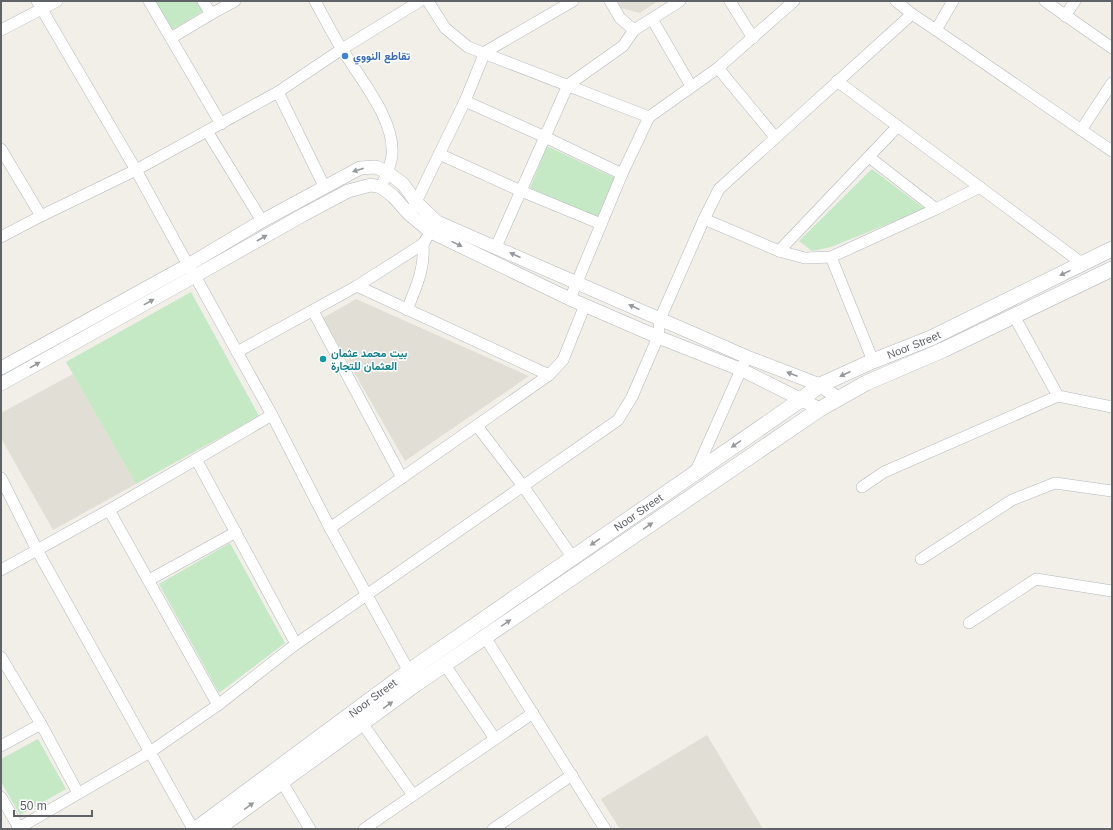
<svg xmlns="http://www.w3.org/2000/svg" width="1113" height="830" viewBox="0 0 1113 830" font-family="Arial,Vazirmatn,sans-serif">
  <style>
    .education { fill: #e1ded6 }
    .green { fill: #c5e8c5 }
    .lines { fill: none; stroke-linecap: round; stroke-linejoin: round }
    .minor-casing { stroke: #b5b8bc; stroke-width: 12 }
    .tertiary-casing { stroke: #b5b8bc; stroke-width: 14 }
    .secondary-casing { stroke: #b6babf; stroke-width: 16 }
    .minor { stroke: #fff; stroke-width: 11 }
    .tertiary { stroke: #fff; stroke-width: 13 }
    .secondary { stroke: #fff; stroke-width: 15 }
    .oneway { fill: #979a9d }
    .shop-dot { fill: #3f7fe0; stroke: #fff; stroke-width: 1.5 }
    .culture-dot { fill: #0f9aa8; stroke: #fff; stroke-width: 1.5 }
    .labels { text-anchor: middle; stroke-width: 3; stroke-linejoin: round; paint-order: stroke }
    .shop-label { font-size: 11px; font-weight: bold; fill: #366cbe; stroke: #fff; text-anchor: start }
    .street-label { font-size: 11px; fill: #5f6368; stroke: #fff }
    .culture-label { font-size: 11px; font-weight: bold; fill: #0d838f; stroke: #fff; text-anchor: start }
  </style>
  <rect width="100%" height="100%" fill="#f1efe8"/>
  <g class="education">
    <polygon points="618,1 658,1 640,13 621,8"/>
    <polygon points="356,299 529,376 405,461 323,318"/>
    <polygon points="73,374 136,484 53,530 1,438 1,413"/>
    <polygon points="707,735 763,829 620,829 601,799"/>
  </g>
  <g class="green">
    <polygon points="155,1 198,1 203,11 172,30"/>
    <polygon points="547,146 615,178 598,218 530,188"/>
    <polygon points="872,169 925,209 831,247 812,251 799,241"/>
    <polygon points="191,292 259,416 136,484 66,362"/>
    <polygon points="230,543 285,643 219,693 159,584"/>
    <polygon points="38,739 66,789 20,815 1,782 1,759"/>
  </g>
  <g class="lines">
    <defs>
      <g id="minor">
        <polyline points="37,1 136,170 188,265 195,276 272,415 330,528 412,677"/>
        <polyline points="149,1 221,124"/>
        <polyline points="203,1 211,14"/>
        <path d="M315 1C324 17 332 34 342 49 360 79 395 119 392 155 391 166 385 177 381 187"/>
        <polyline points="428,1 445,28 468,47 649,117"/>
        <polyline points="610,1 620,18 634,30 680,1"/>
        <polyline points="730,1 753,38"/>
        <polyline points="896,1 912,14 936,30 1112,151"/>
        <polyline points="1045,1 1112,48"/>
        <polyline points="1065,16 1075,1"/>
        <polyline points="652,19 691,86"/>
        <polyline points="1,30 57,1"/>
        <polyline points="936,30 953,1"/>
        <polyline points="171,38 211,14 235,1"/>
        <polyline points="718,68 775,137"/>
        <polyline points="837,81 1083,264"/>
        <polyline points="278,92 324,186"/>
        <polyline points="465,101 545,137 622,174"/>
        <polyline points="1081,130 1112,83"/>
        <polyline points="207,131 262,221"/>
        <polyline points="1,149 41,216"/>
        <polyline points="439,154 521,191 601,224"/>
        <polyline points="869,157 936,209"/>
        <polyline points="413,208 465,101 485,52 573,1"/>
        <polyline points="704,219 779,251 805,258 831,257 936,209 980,187"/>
        <polyline points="1,237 41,216 136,170 278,92 342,49 420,1"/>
        <polyline points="496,247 568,85 623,46 634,30"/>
        <polyline points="779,251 898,126"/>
        <polyline points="831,257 873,361"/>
        <polyline points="357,286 549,375"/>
        <polyline points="570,299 622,174 649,117 718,68 794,1"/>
        <path d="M407 310C416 287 425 269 423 244"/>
        <polyline points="313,311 402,478"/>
        <polyline points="1014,316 1058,396"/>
        <polyline points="237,352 357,286 423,244 434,226"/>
        <polyline points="477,426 523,486 573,558"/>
        <polyline points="196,459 296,644"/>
        <polyline points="695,473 744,363"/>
        <polyline points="1,478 37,550 193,829"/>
        <polyline points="862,487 884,472 1058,396 1112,407"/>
        <polyline points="109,510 218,705"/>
        <polyline points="330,528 549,375 563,360 585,305"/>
        <polyline points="921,559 1012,500 1055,483 1112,491"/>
        <polyline points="1,570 109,510 272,415"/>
        <polyline points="149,580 236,532"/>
        <polyline points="969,623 1036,579 1112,591"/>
        <polyline points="485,637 605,829"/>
        <polyline points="1,657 41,724 78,793"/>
        <polyline points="445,665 495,739"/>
        <polyline points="362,723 413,795"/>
        <polyline points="1,746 41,724"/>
        <polyline points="282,782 310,829"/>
        <polyline points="1,797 19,828"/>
        <polyline points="17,829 150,752 218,705 296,644 618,420 632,397 658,337 660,319 704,219 719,189 912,14"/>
        <polyline points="364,829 533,713"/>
        <polyline points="493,829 572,775"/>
      </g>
      <g id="tertiary">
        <polyline points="1,368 188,265 262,221 360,168 376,167 387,172 403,184 416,202 437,222 747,357 820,385 839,399"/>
        <polyline points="1,384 195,276 303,215 348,191 371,185 381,187 393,196 409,214 431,232 570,299 658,337 742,370 820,409"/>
      </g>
      <g id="secondary">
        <path id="s1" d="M196 829 409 671 802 399 820 385 873 361 931 338 1112 249"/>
        <polyline points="217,829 416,684 820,409 866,383 943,350 1112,269"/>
      </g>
    </defs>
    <use href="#minor" class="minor-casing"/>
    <use href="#tertiary" class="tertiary-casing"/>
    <use href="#secondary" class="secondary-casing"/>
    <use href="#minor" class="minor"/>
    <use href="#tertiary" class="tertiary"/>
    <use href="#secondary" class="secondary"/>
  </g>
  <defs><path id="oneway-solid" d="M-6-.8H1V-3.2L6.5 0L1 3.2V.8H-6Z"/></defs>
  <g class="oneway">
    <use href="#oneway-solid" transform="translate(358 170) rotate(162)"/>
    <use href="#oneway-solid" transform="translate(262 238) rotate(-30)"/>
    <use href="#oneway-solid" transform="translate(457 244) rotate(26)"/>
    <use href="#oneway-solid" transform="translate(515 255) rotate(-156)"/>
    <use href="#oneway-solid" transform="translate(1065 273) rotate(154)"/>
    <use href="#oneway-solid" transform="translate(149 302) rotate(-29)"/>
    <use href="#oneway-solid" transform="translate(634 307) rotate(-156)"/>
    <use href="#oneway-solid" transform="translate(35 365) rotate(-29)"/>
    <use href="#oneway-solid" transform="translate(792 374) rotate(-159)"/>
    <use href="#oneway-solid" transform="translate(845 374) rotate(155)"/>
    <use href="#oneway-solid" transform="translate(736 444) rotate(145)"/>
    <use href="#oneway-solid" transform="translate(648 526) rotate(-34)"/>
    <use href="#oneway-solid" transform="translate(595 542) rotate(145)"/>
    <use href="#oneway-solid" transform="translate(506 623) rotate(-34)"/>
    <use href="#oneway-solid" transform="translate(388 705) rotate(-36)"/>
    <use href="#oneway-solid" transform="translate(249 806) rotate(-36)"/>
  </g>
  <circle class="shop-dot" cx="345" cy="56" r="4"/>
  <circle class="culture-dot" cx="323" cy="359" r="4"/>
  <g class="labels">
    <g class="shop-label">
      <text x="353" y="60">تقاطع النووي</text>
    </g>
    <g class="street-label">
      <text dy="4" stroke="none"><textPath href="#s1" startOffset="868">Noor Street</textPath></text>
      <text dy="4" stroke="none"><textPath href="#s1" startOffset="544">Noor Street</textPath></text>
      <text dy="4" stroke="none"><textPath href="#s1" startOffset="220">Noor Street</textPath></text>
    </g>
    <g class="culture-label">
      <text x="331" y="357">بيت محمد عثمان<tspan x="331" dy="13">العثمان للتجارة</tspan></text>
    </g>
  </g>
  <rect width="1113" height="830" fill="none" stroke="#5f6368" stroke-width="4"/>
  <path d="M14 810v6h78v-6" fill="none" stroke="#5f6368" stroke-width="2"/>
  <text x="20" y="810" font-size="12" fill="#5f6368" stroke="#ffffff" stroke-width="3" paint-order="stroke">50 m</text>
</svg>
